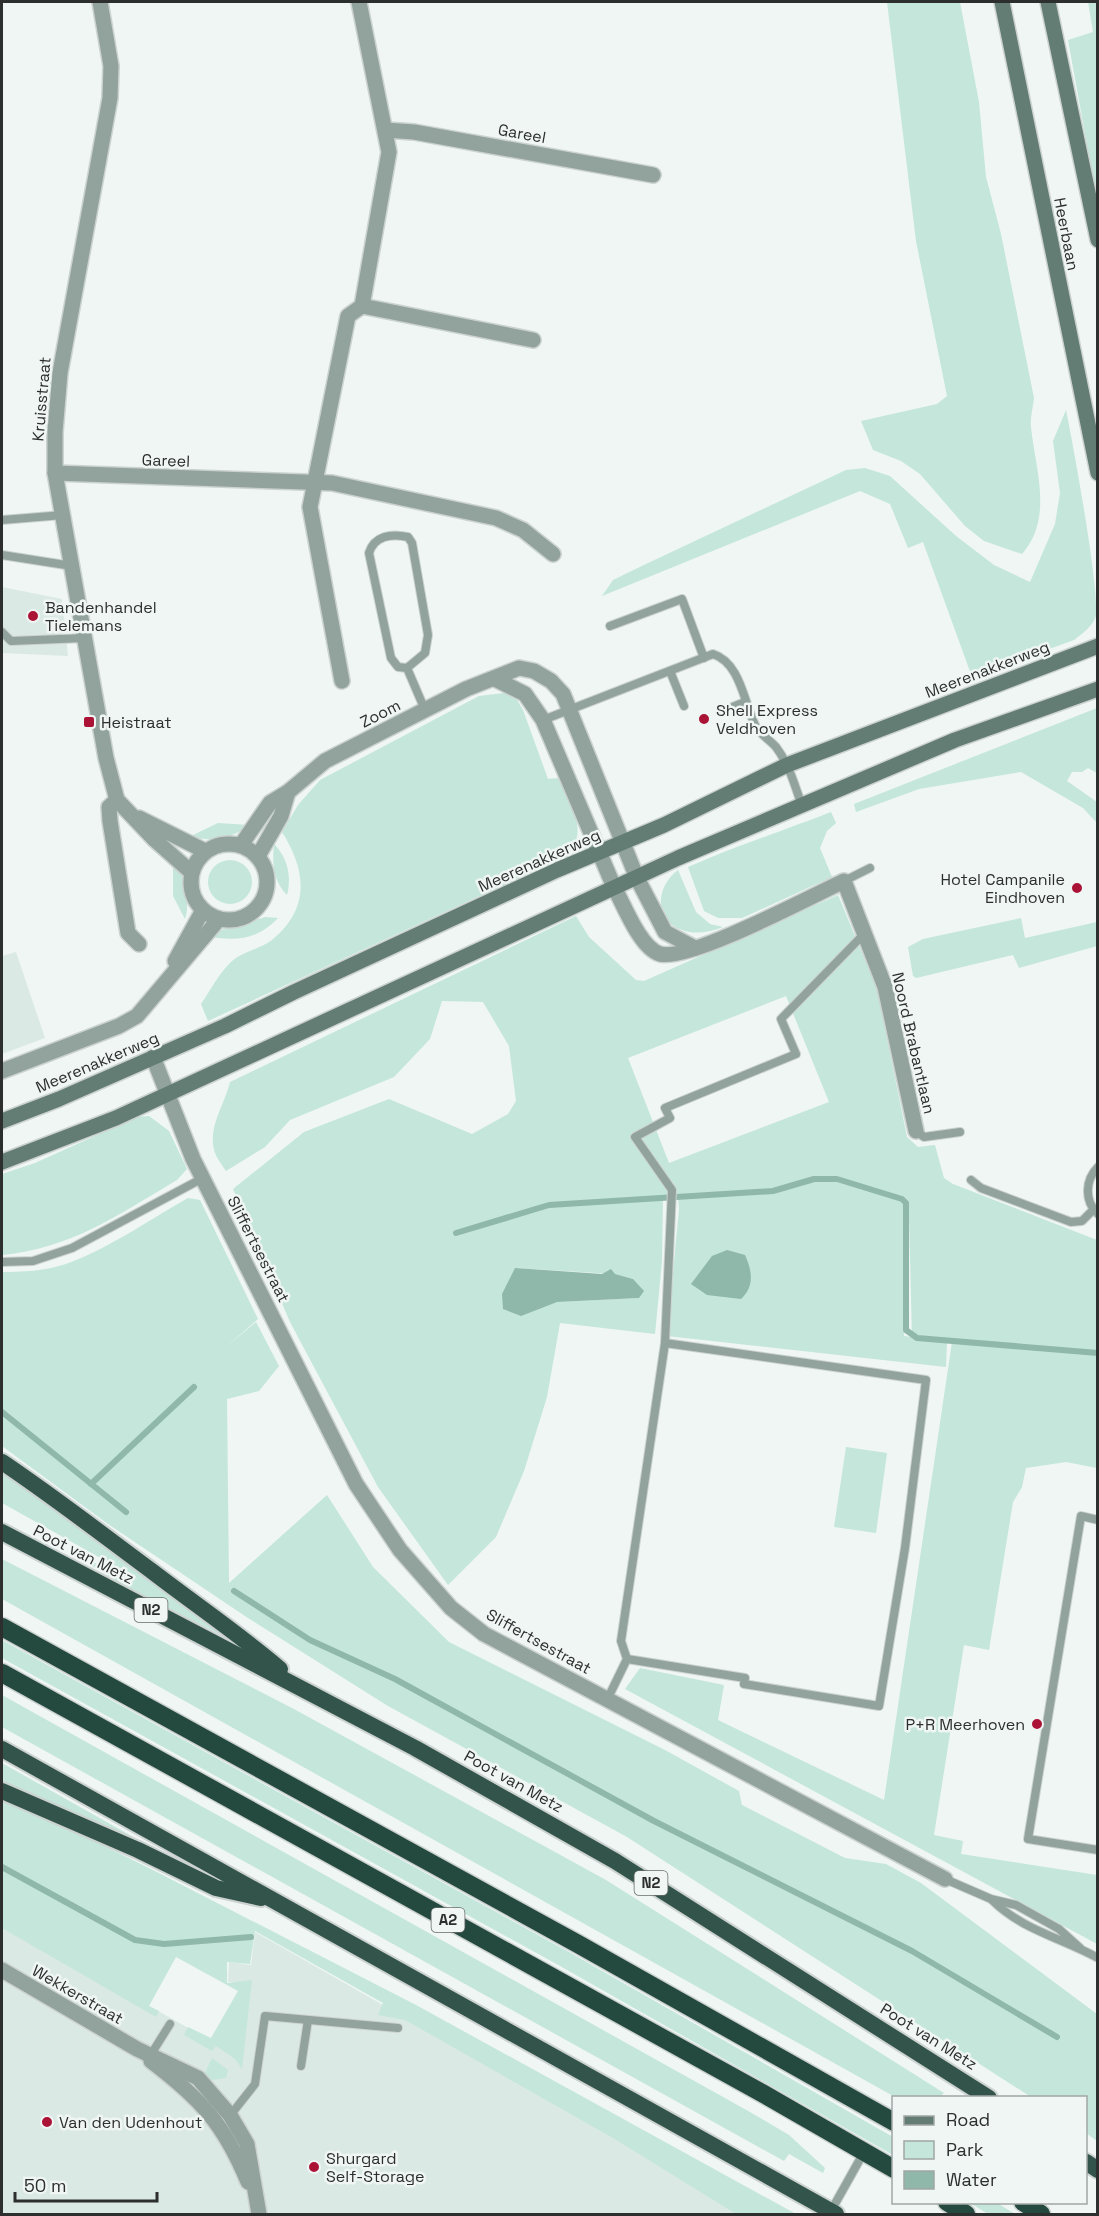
<svg xmlns="http://www.w3.org/2000/svg" width="1099" height="2216" viewBox="0 0 1099 2216" font-family="'Space Grotesk',sans-serif">
  <style>
    .built { fill: #dbe9e4 }
    .green { fill: #c4e6db; fill-rule: evenodd }
    .water { fill: #8fb7aa }
    .lines { fill: none; stroke-linecap: round; stroke-linejoin: round }
    .stream { stroke: #8fb7aa; stroke-width: 6 }
    .service-casing { stroke: #ccd2d0; stroke-width: 10 }
    .minor-casing { stroke: #ccd2d0; stroke-width: 18 }
    .tertiary-casing { stroke: #ccd2d0; stroke-width: 18 }
    .secondary-casing { stroke: #ccd2d0; stroke-width: 18 }
    .trunk-casing { stroke: #ccd2d0; stroke-width: 20 }
    .motorway-casing { stroke: #ccd2d0; stroke-width: 21 }
    .service { stroke: #92a39d; stroke-width: 8 }
    .minor { stroke: #92a39d; stroke-width: 15 }
    .tertiary { stroke: #92a39d; stroke-width: 15 }
    .secondary { stroke: #637c74; stroke-width: 15 }
    .trunk { stroke: #32544a; stroke-width: 16 }
    .motorway { stroke: #24493e; stroke-width: 18 }
    .poi-dot { fill: #aa1336; stroke: #eff6f4; stroke-width: 2 }
    .labels { text-anchor: middle; stroke-width: 5; stroke-linejoin: round; paint-order: stroke }
    .shield { fill: #eff6f4; stroke: #676b69; stroke-width: 1.5 }
    .shield-label { font-size: 15px; font-weight: bold; fill: #2d2f2e }
    .street-label { font-size: 16px; fill: #2d2f2e; stroke: #eff6f4 }
    .poi-label { font-size: 16px; fill: #2d2f2e; stroke: #eff6f4; text-anchor: start }
  </style>
  <rect width="100%" height="100%" fill="#eff6f4"/>
  <g class="built">
    <polygon points="2,587 62,599 68,656 2,653"/>
    <polygon points="16,952 45,1038 2,1054 2,956"/>
    <polygon points="2,1923 238,2056 249,1982 228,1982 229,1962 251,1965 255,1932 615,2137 740,2214 2,2214"/>
  </g>
  <g class="green">
    <path d="M887 2H960L979 102 986 177 1001 234 1034 398C1033 407 1030 418 1031 427 1035 468 1054 518 1022 554L984 541 965 526 920 474 901 461 873 450 861 421 937 404 947 396 916 241Z"/>
    <polygon points="1088,2 1097,2 1097,200 1068,40 1093,32"/>
    <path d="M1066 410C1074 449 1099 586 1096 616 1092 627 1083 633 1074 640L972 677 923 542 908 548 890 504 860 491 602 596 613 580 646 564 846 470 865 468 890 476 956 536 994 565 1030 582 1055 524 1060 493 1053 441Z"/>
    <path d="M504 693 517 700 523 710 548 779 558 778C570 804 592 834 564 857L208 1021 201 1004C210 991 219 973 231 962 242 952 260 949 272 940 311 908 306 870 282 832L298 805 320 780 479 696Z"/>
    <polygon points="1097,708 1097,773 1088,768 1082,772 1072,772 1067,781 1097,802 1097,823 1083,808 1021,772 919,789 856,812 854,804"/>
    <path d="M831 812 836 823 827 831 820 848 832 877 742 918H718L704 911 688 867C735 846 783 831 831 812Z"/>
    <path d="M218 823 249 825C234 838 209 843 191 836Z"/>
    <path d="M274 844C287 857 292 876 287 895 273 881 272 863 274 844Z"/>
    <circle cx="230" cy="882" r="22"/>
    <path d="M173 864C187 875 190 903 185 919L173 896Z"/>
    <path d="M678 870 696 912 710 924 723 927C710 932 696 935 682 930 652 919 657 885 678 870Z"/>
    <path d="M838 895 877 989 907 1137 918 1147 935 1145 944 1178 953 1184 1097 1240V1468L1066 1462 1026 1468 1022 1487 1013 1502 989 1650 964 1645 934 1835 963 1841 961 1854 1097 1875V1944L625 1689 640 1668 724 1685 718 1720 884 1800 952 1342H947L946 1367 667 1336 679 1209 678 1197 663 1198 662 1261 655 1334 560 1323 547 1397 524 1471 496 1537 448 1585 378 1487 290 1322 233 1189 304 1132 389 1099 472 1134 508 1114 516 1101 509 1046 483 1002 442 1001 430 1039 394 1077 290 1120 265 1147 226 1171C222 1165 216 1157 214 1150 208 1126 225 1104 230 1082L576 916 589 937 636 980 644 981ZM786 996 829 1102 669 1163 628 1058ZM908 1217H909L912 1337 904 1336ZM515 1268 614 1274 633 1279 638 1298 557 1302Z"/>
    <path d="M265 917 278 918C258 939 238 941 210 937 222 926 248 923 265 917Z"/>
    <polygon points="1021,918 1025,938 1097,922 1097,946 1019,968 1013,955 916,978 913,976 908,947 923,939"/>
    <path d="M149 1116 169 1131 187 1169 177 1180C118 1215 72 1248 2 1255V1174L35 1163 137 1117Z"/>
    <path d="M188 1198 200 1200 258 1319 225 1348 256 1322 279 1366 259 1391 227 1399 229 1583 327 1495 373 1567 449 1642 665 1750 739 1791 742 1805 845 1858 886 1864 921 1883 1097 2014V2141L1086 2133V2098L1031 2097 627 1837 388 1706 245 1616 108 1524 2 1446V1272C23 1272 45 1271 66 1264 108 1249 149 1220 188 1198Z"/>
    <polygon points="846,1447 887,1453 876,1533 834,1527"/>
    <polygon points="2,1470 233,1641 121,1584 76,1556 138,1579 2,1503"/>
    <polygon points="2,1559 292,1708 606,1880 944,2093 940,2097 895,2097 2,1599"/>
    <polygon points="2,1640 569,1952 893,2137 893,2155 560,1966 2,1658"/>
    <polygon points="2,1695 750,2112 789,2135 825,2168 823,2173 789,2154 784,2161 2,1727"/>
    <polygon points="2,1763 167,1856 2,1785"/>
    <polygon points="2,1801 70,1829 151,1869 416,2005 796,2214 736,2214 613,2138 405,2020 378,2015 383,2003 255,1931 250,1964 227,1962 227,1983 252,1980 242,2069 235,2059 216,2046 212,2051 184,2035 188,2027 211,2038 238,1991 176,1957 149,2006 159,2011 156,2017 2,1928"/>
    <polygon points="212,2058 228,2070 226,2078 212,2080 204,2075"/>
    <polygon points="970,2203 997,2203 1015,2214 988,2214"/>
  </g>
  <g class="water">
    <path d="M727 1250 745 1255C752 1271 755 1286 741 1299L707 1295 691 1284 712 1256Z"/>
    <polygon points="515,1268 602,1274 611,1269 615,1274 633,1279 644,1291 639,1298 557,1302 521,1316 503,1309 502,1294"/>
  </g>
  <g class="lines">
    <g class="stream">
      <polyline points="456,1233 549,1205 773,1191 814,1179 837,1179 902,1199 906,1203 906,1330 917,1338 1098,1353"/>
      <polyline points="2,1412 126,1512"/>
      <polyline points="91,1484 194,1387"/>
      <polyline points="234,1591 310,1640 395,1679 654,1821 912,1951 1057,2037"/>
      <polyline points="2,1867 135,1940 164,1944 251,1937"/>
    </g>
    <defs>
      <g id="service">
        <polyline points="2,520 63,515"/>
        <polyline points="2,555 72,566"/>
        <polyline points="610,626 682,599 704,658"/>
        <polyline points="2,632 11,641 85,638"/>
        <path d="M407 668 398 667 391 658 369 553C374 536 391 533 408 537L412 543 428 635 425 653 407 668 425 710"/>
        <polyline points="670,671 684,706"/>
        <polyline points="730,708 745,702"/>
        <path d="M543 720 713 654C741 663 744 704 756 727 761 735 770 740 776 747 789 764 795 786 802 806"/>
        <polyline points="844,881 870,868"/>
        <polyline points="916,1131 924,1137 960,1132"/>
        <path d="M1098 1167C1085 1180 1084 1201 1098 1214"/>
        <polyline points="971,1180 981,1188 1071,1222 1082,1221 1093,1210"/>
        <polyline points="2,1262 33,1261 72,1248 203,1178"/>
        <polyline points="665,1343 672,1190 635,1137 670,1118 665,1108 796,1054 781,1019 864,934"/>
        <polyline points="1098,1520 1081,1516 1028,1839 1098,1850"/>
        <polyline points="607,1700 627,1659 745,1678 744,1684 879,1706 905,1548 926,1380 665,1343 621,1641 627,1659"/>
        <polyline points="945,1879 991,1899 1016,1905 1059,1929 1080,1948"/>
        <path d="M992 1900C1022 1930 1062 1938 1098 1958"/>
        <polyline points="150,2056 170,2024"/>
        <polyline points="301,2066 308,2020"/>
        <polyline points="229,2117 255,2084 265,2016 398,2028"/>
        <polyline points="831,2211 864,2152"/>
      </g>
      <g id="minor">
        <polyline points="385,130 414,132 653,175"/>
        <polyline points="362,306 533,340"/>
        <polyline points="55,473 332,483 496,518 523,530 553,554"/>
        <polyline points="342,681 310,507 348,316 362,306 389,152 359,2"/>
        <polyline points="117,800 109,807 110,821 128,933 139,944"/>
        <polyline points="637,878 665,932 695,948"/>
        <path d="M614 887C624 905 640 948 660 954 688 962 812 896 844 881L885 987 916 1131"/>
        <polyline points="153,1057 193,1159 356,1484 400,1550 451,1608 484,1634 945,1879"/>
        <polyline points="2,1970 137,2049 198,2078 230,2115 247,2144 259,2214"/>
        <path d="M151 2061C201 2099 224 2124 248 2182"/>
      </g>
      <g id="tertiary">
        <polyline points="100,2 111,66 110,98 60,373 55,432 55,473 106,758 117,800 155,840 191,872"/>
        <polyline points="495,679 525,694 543,720 614,887"/>
        <polyline points="139,818 205,851"/>
        <circle cx="229" cy="882" r="38"/>
        <polyline points="241,845 270,803 288,792 325,761 466,689 519,668 534,671 551,681 563,694 637,878"/>
        <polyline points="258,856 281,816 288,792"/>
        <polyline points="175,961 203,910"/>
        <polyline points="2,1071 119,1026 137,1016 219,919"/>
      </g>
      <g id="secondary">
        <polyline points="1002,2 1098,473"/>
        <polyline points="1048,2 1098,240"/>
        <polyline points="2,1121 59,1099 225,1026 294,992 557,870 664,825 787,765 1098,646"/>
        <polyline points="2,1162 116,1118 678,858 955,740 1098,689"/>
      </g>
      <g id="trunk">
        <path d="M2 1462C54 1497 103 1535 153 1572 196 1605 239 1634 280 1669"/>
        <polyline points="2,1532 415,1748 615,1861 989,2098"/>
        <polyline points="2,1749 836,2214"/>
        <polyline points="2,1791 138,1850 216,1888 261,1898"/>
        <polyline points="1086,2162 1098,2170"/>
      </g>
      <g id="motorway">
        <polyline points="2,1627 578,1944 894,2122"/>
        <polyline points="2,1673 762,2093 894,2169"/>
        <polyline points="947,2202 966,2214"/>
        <polyline points="1023,2202 1041,2214"/>
      </g>
    </defs>
    <use href="#service" class="service-casing"/>
    <use href="#minor" class="minor-casing"/>
    <use href="#tertiary" class="tertiary-casing"/>
    <use href="#secondary" class="secondary-casing"/>
    <use href="#trunk" class="trunk-casing"/>
    <use href="#motorway" class="motorway-casing"/>
    <use href="#service" class="service"/>
    <use href="#minor" class="minor"/>
    <use href="#tertiary" class="tertiary"/>
    <use href="#secondary" class="secondary"/>
    <use href="#trunk" class="trunk"/>
    <use href="#motorway" class="motorway"/>
  </g>
  <g class="poi-dot">
    <circle cx="33" cy="616" r="6"/>
    <circle cx="704" cy="719" r="6"/>
    <rect x="83" y="716" width="12" height="12" rx="3"/>
    <circle cx="1077" cy="888" r="6"/>
    <circle cx="1037" cy="1724" r="6"/>
    <circle cx="47" cy="2122" r="6"/>
    <circle cx="314" cy="2167" r="6"/>
  </g>
  <g class="labels">
    <g class="shield">
      <rect x="134.5" y="1598" width="33" height="24" rx="4.5"/>
      <rect x="634.5" y="1871" width="33" height="24" rx="4.5"/>
      <rect x="431.5" y="1908" width="33" height="24" rx="4.5"/>
    </g>
    <g class="shield-label">
      <text x="151" y="1615">N2</text>
      <text x="651" y="1888">N2</text>
      <text x="448" y="1925">A2</text>
    </g>
    <g class="street-label">
      <text transform="translate(522 133) rotate(10)" y="6">Gareel</text>
      <text transform="translate(1067 234) rotate(79)" y="6">Heerbaan</text>
      <text transform="translate(41 399) rotate(-85)" y="6">Kruisstraat</text>
      <text transform="translate(166 460) rotate(2)" y="6">Gareel</text>
      <text transform="translate(987 669) rotate(-21)" y="6">Meerenakkerweg</text>
      <text transform="translate(380 713) rotate(-27)" y="6">Zoom</text>
      <text transform="translate(539 860) rotate(-24)" y="6">Meerenakkerweg</text>
      <text transform="translate(914 1043) rotate(77)" y="6">Noord Brabantlaan</text>
      <text transform="translate(97 1062) rotate(-23)" y="6">Meerenakkerweg</text>
      <text transform="translate(259 1249) rotate(63)" y="6">Sliffertsestraat</text>
      <text transform="translate(84 1554) rotate(27)" y="6">Poot van Metz</text>
      <text transform="translate(539 1641) rotate(29)" y="6">Sliffertsestraat</text>
      <text transform="translate(514 1781) rotate(29)" y="6">Poot van Metz</text>
      <text transform="translate(78 1994) rotate(30)" y="6">Wekkerstraat</text>
      <text transform="translate(929 2036) rotate(32)" y="6">Poot van Metz</text>
    </g>
    <g class="poi-label">
      <text x="45" y="613">Bandenhandel<tspan x="45" dy="18">Tielemans</tspan></text>
      <text x="716" y="716">Shell Express<tspan x="716" dy="18">Veldhoven</tspan></text>
      <text x="101" y="728">Heistraat</text>
      <text x="1065" y="885" text-anchor="end">Hotel Campanile<tspan x="1065" dy="18">Eindhoven</tspan></text>
      <text x="1025" y="1730" text-anchor="end">P+R Meerhoven</text>
      <text x="59" y="2128">Van den Udenhout</text>
      <text x="326" y="2164">Shurgard<tspan x="326" dy="18">Self-Storage</tspan></text>
    </g>
  </g>
  <rect width="1099" height="2216" fill="none" stroke="#2d2f2e" stroke-width="6"/>
  <rect x="892" y="2096" width="195" height="108" fill="#eff6f4" stroke="#a1a6a5" stroke-width="1.5"/>
  <rect x="904" y="2116" width="30" height="9" fill="#637c74" stroke="#a1a6a5" stroke-width="1.5"/>
  <text x="946" y="2126" font-size="18" fill="#2d2f2e">Road</text>
  <rect x="904" y="2141" width="30" height="18" fill="#c4e6db" stroke="#a1a6a5" stroke-width="1.5"/>
  <text x="946" y="2156" font-size="18" fill="#2d2f2e">Park</text>
  <rect x="904" y="2171" width="30" height="18" fill="#8fb7aa" stroke="#a1a6a5" stroke-width="1.5"/>
  <text x="946" y="2186" font-size="18" fill="#2d2f2e">Water</text>
  <path d="M15 2192v9h142v-9" fill="none" stroke="#2d2f2e" stroke-width="3"/>
  <text x="24" y="2192" font-size="18" fill="#2d2f2e" stroke="#eff6f4" stroke-width="4.5" paint-order="stroke">50 m</text>
</svg>
